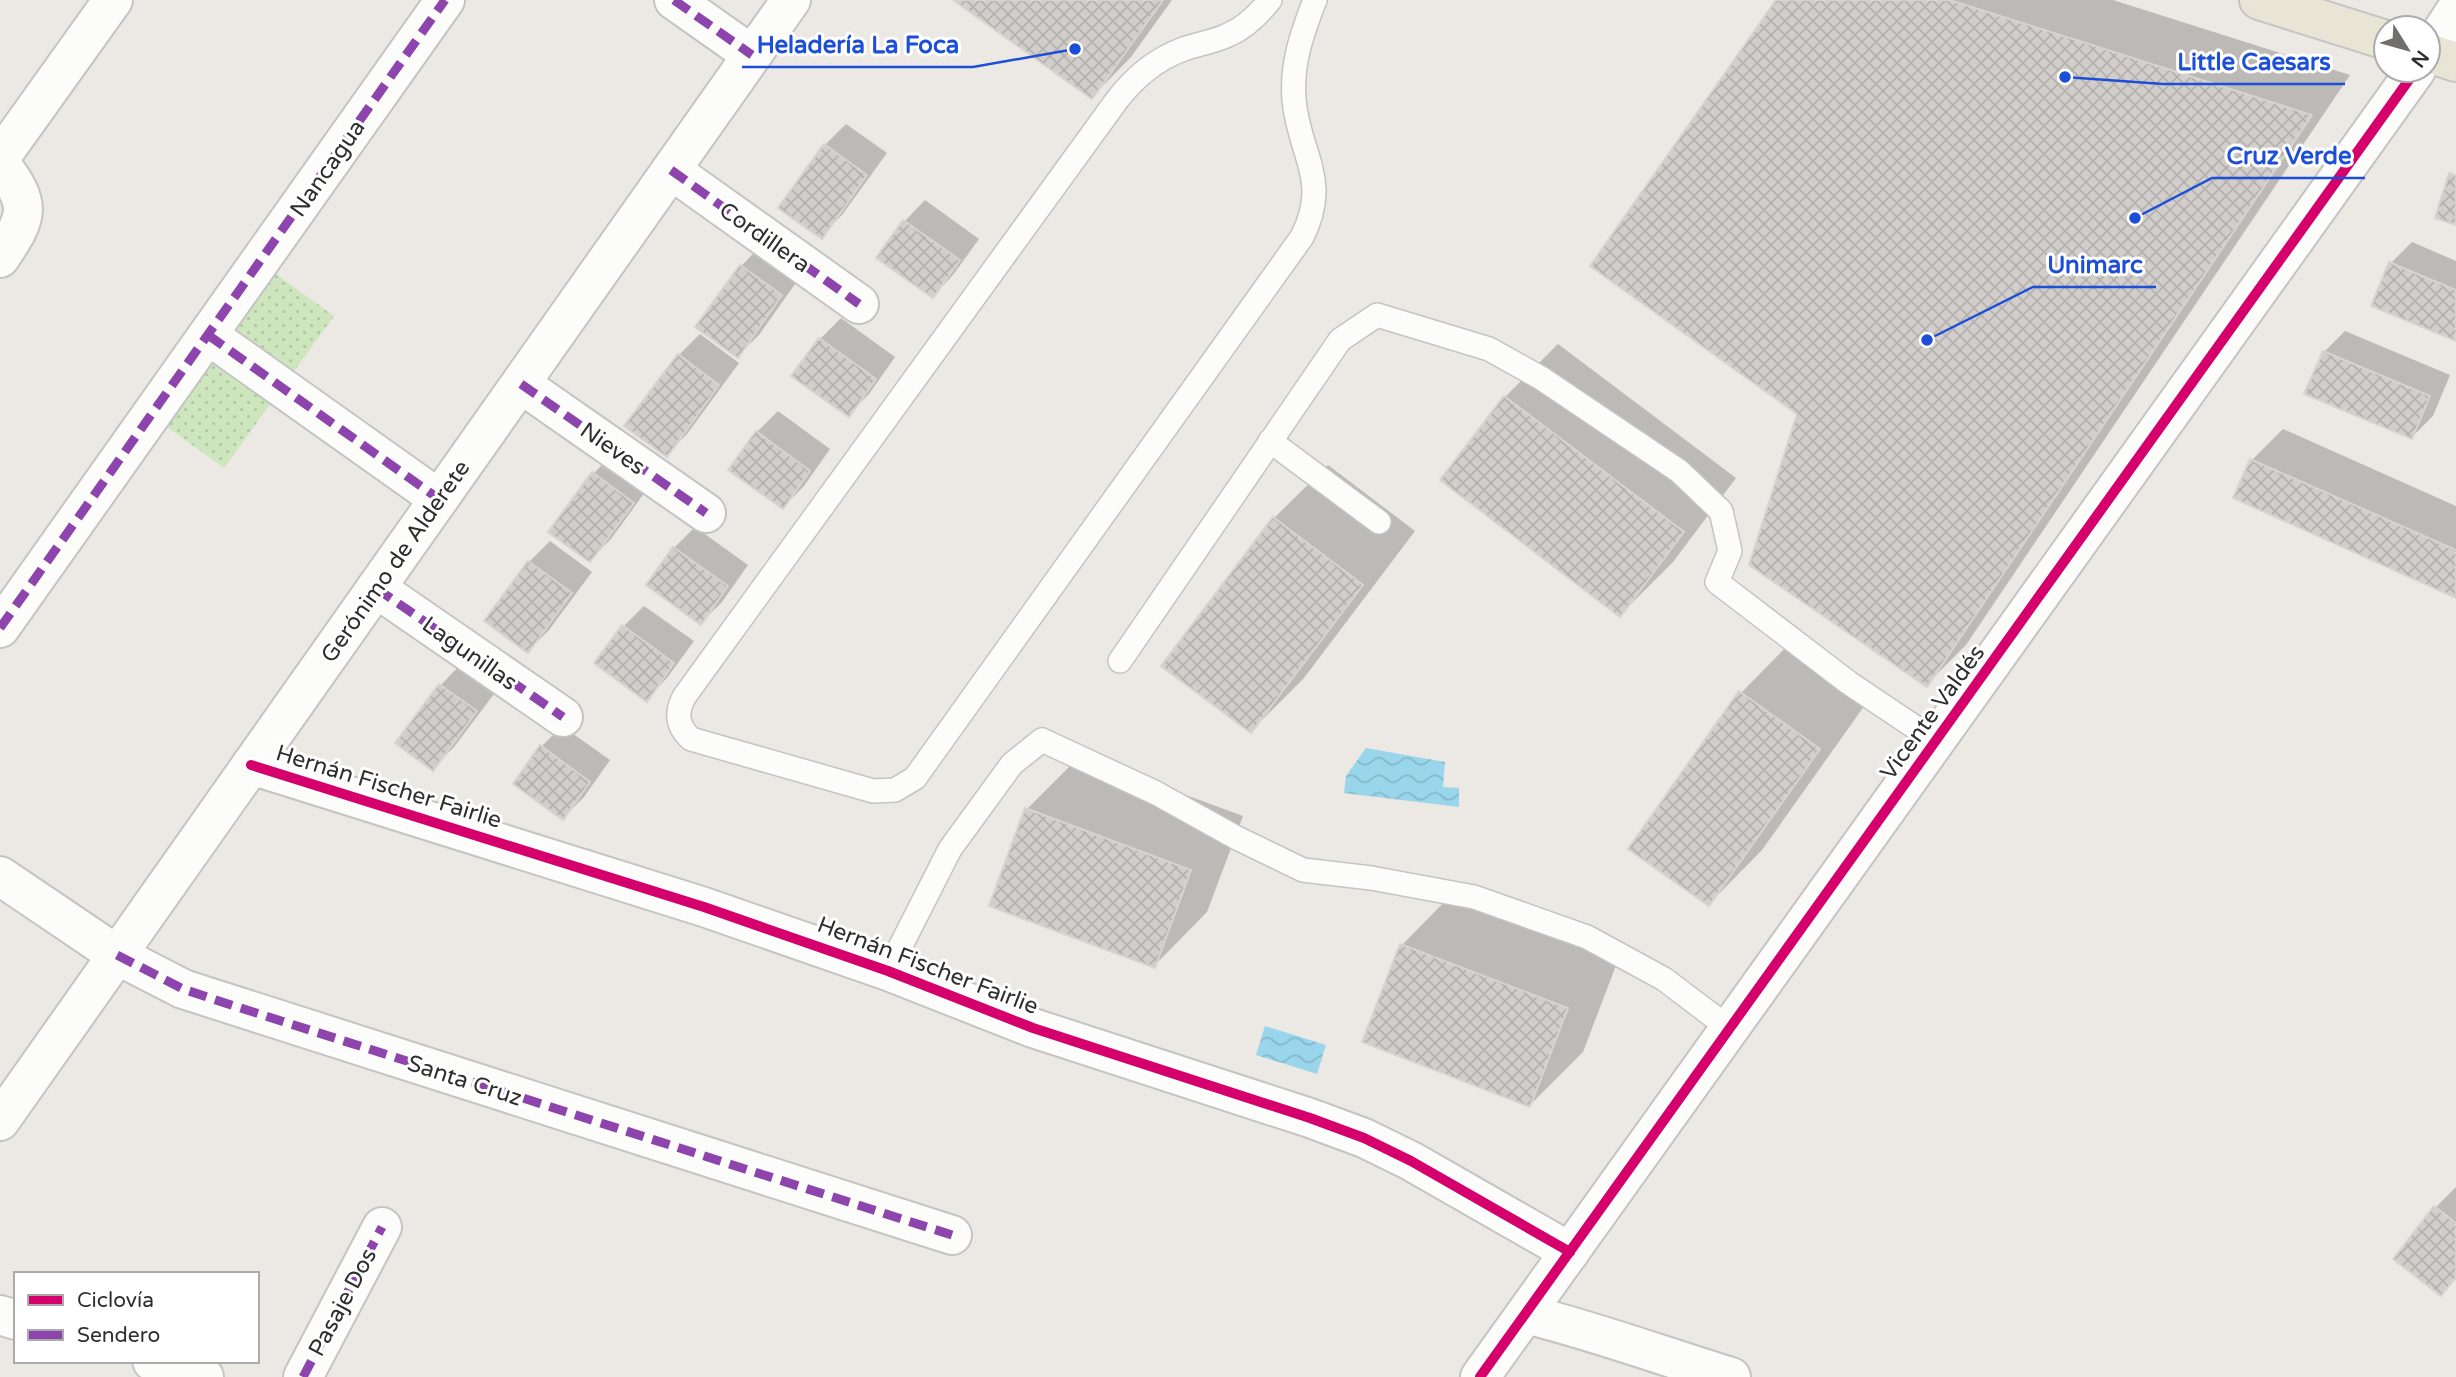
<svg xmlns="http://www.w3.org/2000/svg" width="2456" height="1377" viewBox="0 0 2456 1377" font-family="'Varela Round',sans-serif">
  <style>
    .grass { fill: url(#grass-dots) }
    .water { fill: url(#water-waves) }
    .shadow { fill: #0003 }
    .building { fill: url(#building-cross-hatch); stroke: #d7d4d0; stroke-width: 2 }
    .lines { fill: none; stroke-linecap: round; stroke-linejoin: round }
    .service-casing { stroke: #c5c4c5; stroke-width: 26 }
    .minor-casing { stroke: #c5c4c5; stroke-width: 42 }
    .tertiary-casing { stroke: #c5c4c5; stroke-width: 42 }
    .secondary-casing { stroke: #c5c4c5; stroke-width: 42 }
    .primary-casing { stroke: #c6c5c4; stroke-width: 42 }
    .service { stroke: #fcfcfb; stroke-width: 23 }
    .minor { stroke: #fcfcfb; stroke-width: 38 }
    .tertiary { stroke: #fcfcfb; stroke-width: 38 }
    .secondary { stroke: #fcfcfb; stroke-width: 38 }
    .primary { stroke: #e8e4d6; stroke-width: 38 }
    .quiet { stroke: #8e44ad; stroke-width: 9; stroke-dasharray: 18 9; stroke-linecap: butt }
    .cycleway-casing { stroke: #fff; stroke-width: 15 }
    .cycleway { stroke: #d6006c; stroke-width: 10 }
    .labels { text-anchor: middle; stroke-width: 6; stroke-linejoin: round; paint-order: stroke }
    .street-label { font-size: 23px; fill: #2e2e2e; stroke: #fff }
    .leader { fill: none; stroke: #1d4ed8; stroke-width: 2.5 }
    .callout-dot { fill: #1d4ed8; stroke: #fff; stroke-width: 2.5 }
    .callout-label { font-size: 24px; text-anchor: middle; font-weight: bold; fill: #1d4ed8; stroke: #fff; stroke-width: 6; stroke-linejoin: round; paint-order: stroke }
  </style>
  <defs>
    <pattern id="grass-dots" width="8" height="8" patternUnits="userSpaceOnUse" patternTransform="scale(1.75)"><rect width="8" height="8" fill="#cee6be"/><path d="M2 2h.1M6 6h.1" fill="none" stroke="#b1c6a4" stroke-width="1.8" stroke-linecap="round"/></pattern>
    <pattern id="water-waves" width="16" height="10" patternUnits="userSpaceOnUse" patternTransform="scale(1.75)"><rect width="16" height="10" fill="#99d6ec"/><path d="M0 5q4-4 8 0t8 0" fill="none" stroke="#84b8cb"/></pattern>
    <pattern id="building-cross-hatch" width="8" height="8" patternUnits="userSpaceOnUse" patternTransform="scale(1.75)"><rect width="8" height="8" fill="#d1cecb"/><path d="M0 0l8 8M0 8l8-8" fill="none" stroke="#b4b1af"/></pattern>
  </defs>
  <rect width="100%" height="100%" fill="#ece8e4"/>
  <polygon class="grass" points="269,269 334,316 224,468 160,422"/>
  <g class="water">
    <polygon points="1366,748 1445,762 1443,787 1459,788 1459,807 1344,793 1346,776"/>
    <polygon points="1265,1026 1326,1045 1317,1074 1256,1055"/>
  </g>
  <g class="shadow">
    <polygon points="956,0 1172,0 1131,57 1092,97"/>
    <polygon points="1778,0 2113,0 2350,75 1966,645 1926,685"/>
    <polygon points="846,124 887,153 842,215 821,236 781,208 825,145"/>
    <polygon points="925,200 979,239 953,275 933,296 878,257 905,221"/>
    <polygon points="2412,242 2456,261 2456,339 2391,263"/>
    <polygon points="762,245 802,274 759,335 738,355 741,266"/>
    <polygon points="841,318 895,357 869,394 848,415 794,376 820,339"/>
    <polygon points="2345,331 2450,375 2433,416 2412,437 2324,352"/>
    <polygon points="700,334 739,363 687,434 666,455 679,355"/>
    <polygon points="1558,344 1736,478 1673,562 1620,615 1505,397"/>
    <polygon points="778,411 830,449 804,486 783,507 757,432"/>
    <polygon points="2283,429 2456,506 2456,596 2235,497 2252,460"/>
    <polygon points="614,453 653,481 611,539 590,560 593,474"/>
    <polygon points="1328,465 1415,531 1304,678 1251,731 1274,518"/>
    <polygon points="695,527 748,565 722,602 701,623 648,585 674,548"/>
    <polygon points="550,541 592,572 549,630 528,651 529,562"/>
    <polygon points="644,606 694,641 667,678 647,699 623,627"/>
    <polygon points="1794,639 1872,695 1762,850 1709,904 1741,693"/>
    <polygon points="461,664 497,690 454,747 433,768 398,742 441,685"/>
    <polygon points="562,726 610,760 584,797 563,818 541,747"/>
    <polygon points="1080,756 1243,816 1207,912 1154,966 1027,809"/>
    <polygon points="1455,891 1620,955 1583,1052 1530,1105 1402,945"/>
    <polygon points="2456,1187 2456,1279 2441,1294 2436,1207"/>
  </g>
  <g class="building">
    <polygon points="953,0 1163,0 1092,99"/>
    <polygon points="1776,0 1950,0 2312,115 1927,687 1749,565 1797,414 1590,266"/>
    <polygon points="824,144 867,175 822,239 778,208"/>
    <polygon points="2449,173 2456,175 2456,225 2435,218"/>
    <polygon points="903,220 960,260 933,298 876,258"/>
    <polygon points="2389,262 2456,290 2456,341 2371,306"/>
    <polygon points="740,265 782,295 738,358 695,327"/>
    <polygon points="819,338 876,379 849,417 791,376"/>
    <polygon points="2323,351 2430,396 2412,439 2304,394"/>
    <polygon points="678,354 719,385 667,457 624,426"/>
    <polygon points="1504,396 1684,532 1620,617 1440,480"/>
    <polygon points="756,431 810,471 783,509 728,470"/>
    <polygon points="2250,459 2456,550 2456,598 2233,498"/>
    <polygon points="592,472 634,503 590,562 548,532"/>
    <polygon points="1273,517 1363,585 1251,733 1161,666"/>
    <polygon points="673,547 728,586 701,625 646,585"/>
    <polygon points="528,561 572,593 528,653 484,621"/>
    <polygon points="622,625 674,663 647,702 594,663"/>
    <polygon points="439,684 477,711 433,771 395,743"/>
    <polygon points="1739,691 1820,749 1709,906 1628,849"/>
    <polygon points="540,745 590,782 563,820 513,784"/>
    <polygon points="1025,808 1191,870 1155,968 989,906"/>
    <polygon points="1400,944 1568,1008 1530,1107 1362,1042"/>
    <polygon points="2434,1206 2456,1223 2456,1277 2441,1296 2393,1259"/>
  </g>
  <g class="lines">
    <defs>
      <g id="service">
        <path d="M1270 0C1259 14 1245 28 1228 35 1214 42 1196 44 1181 50 1155 60 1134 78 1117 100L684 697C675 714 678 727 691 739L873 791 895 790 915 778 1302 237C1331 180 1299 155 1294 100 1291 64 1302 33 1315 0"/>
        <polyline points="1270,441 1379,522"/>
        <polyline points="1120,661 1340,340 1377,315 1489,349 1541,378 1679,471 1721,511 1730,551 1717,582 1849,683 1937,742"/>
        <polyline points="888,971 950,849 1012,764 1042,740 1156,793 1237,838 1303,870 1371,878 1474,897 1587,937 1664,979 1730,1029"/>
      </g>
      <g id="minor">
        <polyline points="674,0 752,55"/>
        <polyline points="0,158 113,0"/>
        <path d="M0 163C32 205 29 215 0 258"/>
        <polyline points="671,170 859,304"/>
        <polyline points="208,335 439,499"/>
        <polyline points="521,384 706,513"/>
        <polyline points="376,588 563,717"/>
        <polyline points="0,628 445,0"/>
        <polyline points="0,876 117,955 183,989 952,1235"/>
        <polyline points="303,1377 382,1227"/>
      </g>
      <g id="tertiary">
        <polyline points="2428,53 2456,10"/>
        <polyline points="251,765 704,907 888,971 1033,1028 1310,1118 1364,1138 1411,1161 1570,1252"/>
        <path d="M1526 1314C1594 1331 1663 1356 1731 1377"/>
        <polyline points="0,1315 16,1320"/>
        <polyline points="152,1361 204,1377"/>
        <polyline points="1480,1377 2416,70"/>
      </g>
      <polyline id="secondary" points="0,1121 791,0"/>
      <g id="primary">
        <polyline points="2259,0 2386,40"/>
        <polyline points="2428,53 2456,62"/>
      </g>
    </defs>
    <use href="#service" class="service-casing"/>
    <use href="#minor" class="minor-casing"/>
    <use href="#tertiary" class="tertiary-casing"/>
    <use href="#secondary" class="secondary-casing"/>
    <use href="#primary" class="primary-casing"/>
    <use href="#service" class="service"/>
    <use href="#minor" class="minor"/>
    <use href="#tertiary" class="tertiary"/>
    <use href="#secondary" class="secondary"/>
    <use href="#primary" class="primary"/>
    <g class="quiet">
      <polyline points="674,0 752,55"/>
      <polyline points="671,170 859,304"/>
      <polyline points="208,335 439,499"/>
      <polyline points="521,384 706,513"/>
      <polyline points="376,588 563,717"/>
      <polyline points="0,628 445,0"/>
      <polyline points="117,955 183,989 225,1003 952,1235"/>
      <polyline points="303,1377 382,1227"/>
    </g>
    <defs>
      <g id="cycleway">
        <polyline points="251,765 704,907 888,971 1033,1028 1310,1118 1364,1138 1411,1161 1570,1252"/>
        <polyline points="1480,1377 2416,70"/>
      </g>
    </defs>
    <use href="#cycleway" class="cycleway-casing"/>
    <use href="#cycleway" class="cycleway"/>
  </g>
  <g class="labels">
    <g class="street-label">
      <text transform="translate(327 168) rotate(-55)" y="8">Nancagua</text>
      <text transform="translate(765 237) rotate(35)" y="8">Cordillera</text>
      <text transform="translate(613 448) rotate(35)" y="8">Nieves</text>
      <text transform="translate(395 561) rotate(-55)" y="8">Gerónimo de Alderete</text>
      <text transform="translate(470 653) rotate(35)" y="8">Lagunillas</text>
      <text transform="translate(1932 712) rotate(-54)" y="8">Vicente Valdés</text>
      <text transform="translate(389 786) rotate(17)" y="8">Hernán Fischer Fairlie</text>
      <text transform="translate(928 965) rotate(21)" y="8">Hernán Fischer Fairlie</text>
      <text transform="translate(465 1080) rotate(18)" y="8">Santa Cruz</text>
      <text transform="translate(342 1302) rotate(-62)" y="8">Pasaje Dos</text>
    </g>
  </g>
  <path class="leader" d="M1075 49L973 67H742M2065 77L2163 84H2345M2135 218L2212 178H2365M1927 340L2033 287H2156"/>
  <g class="callout-dot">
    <circle cx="1075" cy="49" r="7"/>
    <circle cx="2065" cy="77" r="7"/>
    <circle cx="2135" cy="218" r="7"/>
    <circle cx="1927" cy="340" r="7"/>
  </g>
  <g class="callout-label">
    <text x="858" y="53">Heladería La Foca</text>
    <text x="2254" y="70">Little Caesars</text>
    <text x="2289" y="164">Cruz Verde</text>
    <text x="2095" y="273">Unimarc</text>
  </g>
  <rect x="14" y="1272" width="245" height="91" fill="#ffffff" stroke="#ababab" stroke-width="2"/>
  <rect x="28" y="1295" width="35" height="10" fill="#d6006c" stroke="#ababab" stroke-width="2"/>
  <text x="77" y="1307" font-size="21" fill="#2e2e2e">Ciclovía</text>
  <rect x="28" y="1330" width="35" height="10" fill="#8e44ad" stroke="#ababab" stroke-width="2"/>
  <text x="77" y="1342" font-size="21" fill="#2e2e2e">Sendero</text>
  <g transform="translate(2407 49) rotate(127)"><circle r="33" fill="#ffffff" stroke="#ababab" stroke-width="2"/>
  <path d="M0-5L12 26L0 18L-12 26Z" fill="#706f6e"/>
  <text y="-10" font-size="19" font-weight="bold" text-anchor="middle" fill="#2e2e2e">N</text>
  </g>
</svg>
